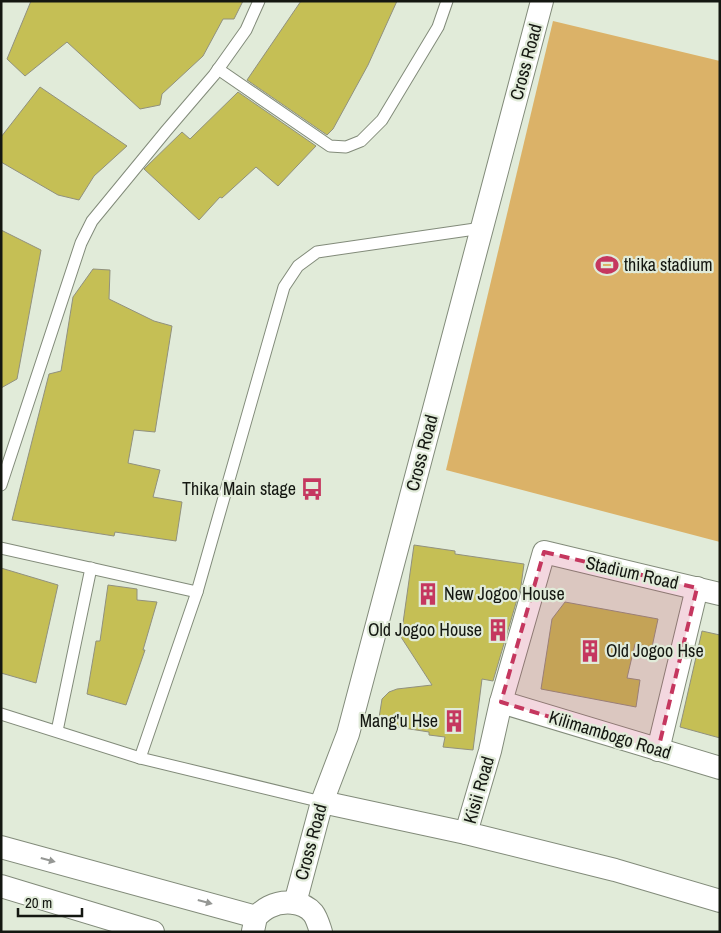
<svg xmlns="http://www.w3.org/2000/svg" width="721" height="933" viewBox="0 0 721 933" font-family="'Archivo Narrow',sans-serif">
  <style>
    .green { fill: #dbb268 }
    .building { fill: #c5bf55; stroke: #91917e }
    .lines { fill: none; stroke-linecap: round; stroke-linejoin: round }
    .service-casing { stroke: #828b7a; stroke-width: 13 }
    .minor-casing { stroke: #828b7a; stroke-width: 24 }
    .service { stroke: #fff; stroke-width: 11 }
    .minor { stroke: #fff; stroke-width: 22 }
    .oneway { fill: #959794 }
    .marked { fill: #c5375f; fill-opacity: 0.2; stroke: #c5375f; stroke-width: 4; stroke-dasharray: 10 6; stroke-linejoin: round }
    .labels { text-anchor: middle; stroke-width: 4.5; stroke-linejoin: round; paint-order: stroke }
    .street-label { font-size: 18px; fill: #141711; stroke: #e1ebd9 }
    .poi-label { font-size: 18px; fill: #141711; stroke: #e1ebd9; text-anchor: start }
  </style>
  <rect width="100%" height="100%" fill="#e1ebd9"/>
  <polygon class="green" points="553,21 720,61 720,542 446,470"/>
  <g class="building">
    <polygon points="31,1 243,1 234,19 223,19 203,56 162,94 160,105 140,109 67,42 25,76 7,59"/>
    <polygon points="301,1 397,1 368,65 333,129 327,135 247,80"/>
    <polygon points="40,87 127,146 94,176 79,200 58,195 1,162 1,137"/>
    <polygon points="238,92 316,146 278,186 256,167 222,198 220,197 199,220 144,169 182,132 190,139"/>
    <polygon points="1,230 41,250 17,379 1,388"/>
    <polygon points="93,269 110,270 109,299 154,321 172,326 155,432 134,430 128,463 160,470 153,497 182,502 176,541 115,532 114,536 12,520 49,374 61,371 73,297"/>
    <polygon points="414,545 455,551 455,554 524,564 521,586 493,681 482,679 473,750 443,747 445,737 429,735 429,732 378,724 382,699 389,692 397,689 432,685 401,637"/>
    <polygon points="1,568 58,585 36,683 1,673"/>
    <polygon points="108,585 137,589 137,600 157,602 143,650 145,650 126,705 87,694 96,641 100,641"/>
    <polygon points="565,602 658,619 652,647 635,644 627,678 640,680 636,707 541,689 552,619"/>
    <polygon points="702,631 720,635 720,738 680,727"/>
  </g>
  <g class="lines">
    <defs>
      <g id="service">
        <polyline points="218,69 330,146 346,147 361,141 382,120 438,27 447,1"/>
        <polyline points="1,485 81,243 92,221 166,131 214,75 246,30 259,1"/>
        <polyline points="1,548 197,592"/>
        <polyline points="1,714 140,758 322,802"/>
        <polyline points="57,731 91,568"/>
        <polyline points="140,758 197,592 284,287 298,266 317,252 482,228"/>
      </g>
      <g id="minor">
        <polyline points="720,594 544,552 501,702 490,751 466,833 615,870 720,901"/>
        <polyline points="501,702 720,768"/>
        <polyline points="658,750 697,588"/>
        <polyline points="322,802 466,833"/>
        <polyline points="1,847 256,917"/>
        <polyline points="1,886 153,932"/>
        <polyline points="295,903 322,802 348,734 542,1"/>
        <path d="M253 931 256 917C260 913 265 909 269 907 283 900 303 901 313 913 317 918 319 926 321 932"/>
      </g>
    </defs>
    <use href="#service" class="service-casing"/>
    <use href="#minor" class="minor-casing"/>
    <use href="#service" class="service"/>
    <use href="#minor" class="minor"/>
  </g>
  <defs><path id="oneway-solid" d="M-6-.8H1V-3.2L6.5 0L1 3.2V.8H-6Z" transform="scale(1.25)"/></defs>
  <g class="oneway">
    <use href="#oneway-solid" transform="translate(48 860) rotate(15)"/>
    <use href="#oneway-solid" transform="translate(205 902) rotate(15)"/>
  </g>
  <path class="marked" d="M544 552 697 588 658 750 501 702Z"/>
  <defs>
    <symbol id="stadium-bare" viewBox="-9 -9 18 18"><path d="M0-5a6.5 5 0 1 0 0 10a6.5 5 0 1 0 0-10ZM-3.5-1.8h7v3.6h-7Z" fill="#c5375f" stroke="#e1ebd9" stroke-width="2.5" paint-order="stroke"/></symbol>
    <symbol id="bus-bare" viewBox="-9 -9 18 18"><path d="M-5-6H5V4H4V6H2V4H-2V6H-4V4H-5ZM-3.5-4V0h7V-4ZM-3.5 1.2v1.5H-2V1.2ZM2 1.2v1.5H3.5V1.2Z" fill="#c5375f" stroke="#e1ebd9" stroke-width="2.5" paint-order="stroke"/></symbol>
    <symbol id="building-bare" viewBox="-9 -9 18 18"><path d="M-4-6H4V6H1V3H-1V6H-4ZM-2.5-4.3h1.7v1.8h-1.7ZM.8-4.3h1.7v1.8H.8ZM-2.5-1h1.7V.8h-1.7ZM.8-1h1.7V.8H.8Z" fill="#c5375f" stroke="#e1ebd9" stroke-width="2.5" paint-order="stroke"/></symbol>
  </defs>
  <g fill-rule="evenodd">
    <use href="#stadium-bare" x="591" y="249" width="32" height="32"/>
    <use href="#bus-bare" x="296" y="473" width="32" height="32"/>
    <use href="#building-bare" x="412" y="578" width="32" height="32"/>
    <use href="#building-bare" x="482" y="614" width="32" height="32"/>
    <use href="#building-bare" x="574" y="635" width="32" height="32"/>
    <use href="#building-bare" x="438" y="705" width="32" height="32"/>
  </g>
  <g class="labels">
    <g class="street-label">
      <text transform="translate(526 62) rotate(-75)" y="6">Cross Road</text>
      <text transform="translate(422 453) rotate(-75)" y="6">Cross Road</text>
      <text transform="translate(632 573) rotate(13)" y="6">Stadium Road</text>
      <text transform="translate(610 735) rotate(17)" y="6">Kilimambogo Road</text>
      <text transform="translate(479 790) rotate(-74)" y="6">Kisii Road</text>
      <text transform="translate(311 842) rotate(-75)" y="6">Cross Road</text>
    </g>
    <g class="poi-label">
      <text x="624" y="271">thika stadium</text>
      <text x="296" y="495" text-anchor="end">Thika Main stage</text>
      <text x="444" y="600">New Jogoo House</text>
      <text x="482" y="636" text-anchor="end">Old Jogoo House</text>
      <text x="606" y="657">Old Jogoo Hse</text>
      <text x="438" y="727" text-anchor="end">Mang'u Hse</text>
    </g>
  </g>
  <rect width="721" height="933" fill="none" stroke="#141711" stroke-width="5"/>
  <path d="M18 908v8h64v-8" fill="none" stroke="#141711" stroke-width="2.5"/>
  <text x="25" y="908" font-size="15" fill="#141711" stroke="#e1ebd9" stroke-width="4" paint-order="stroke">20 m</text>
</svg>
